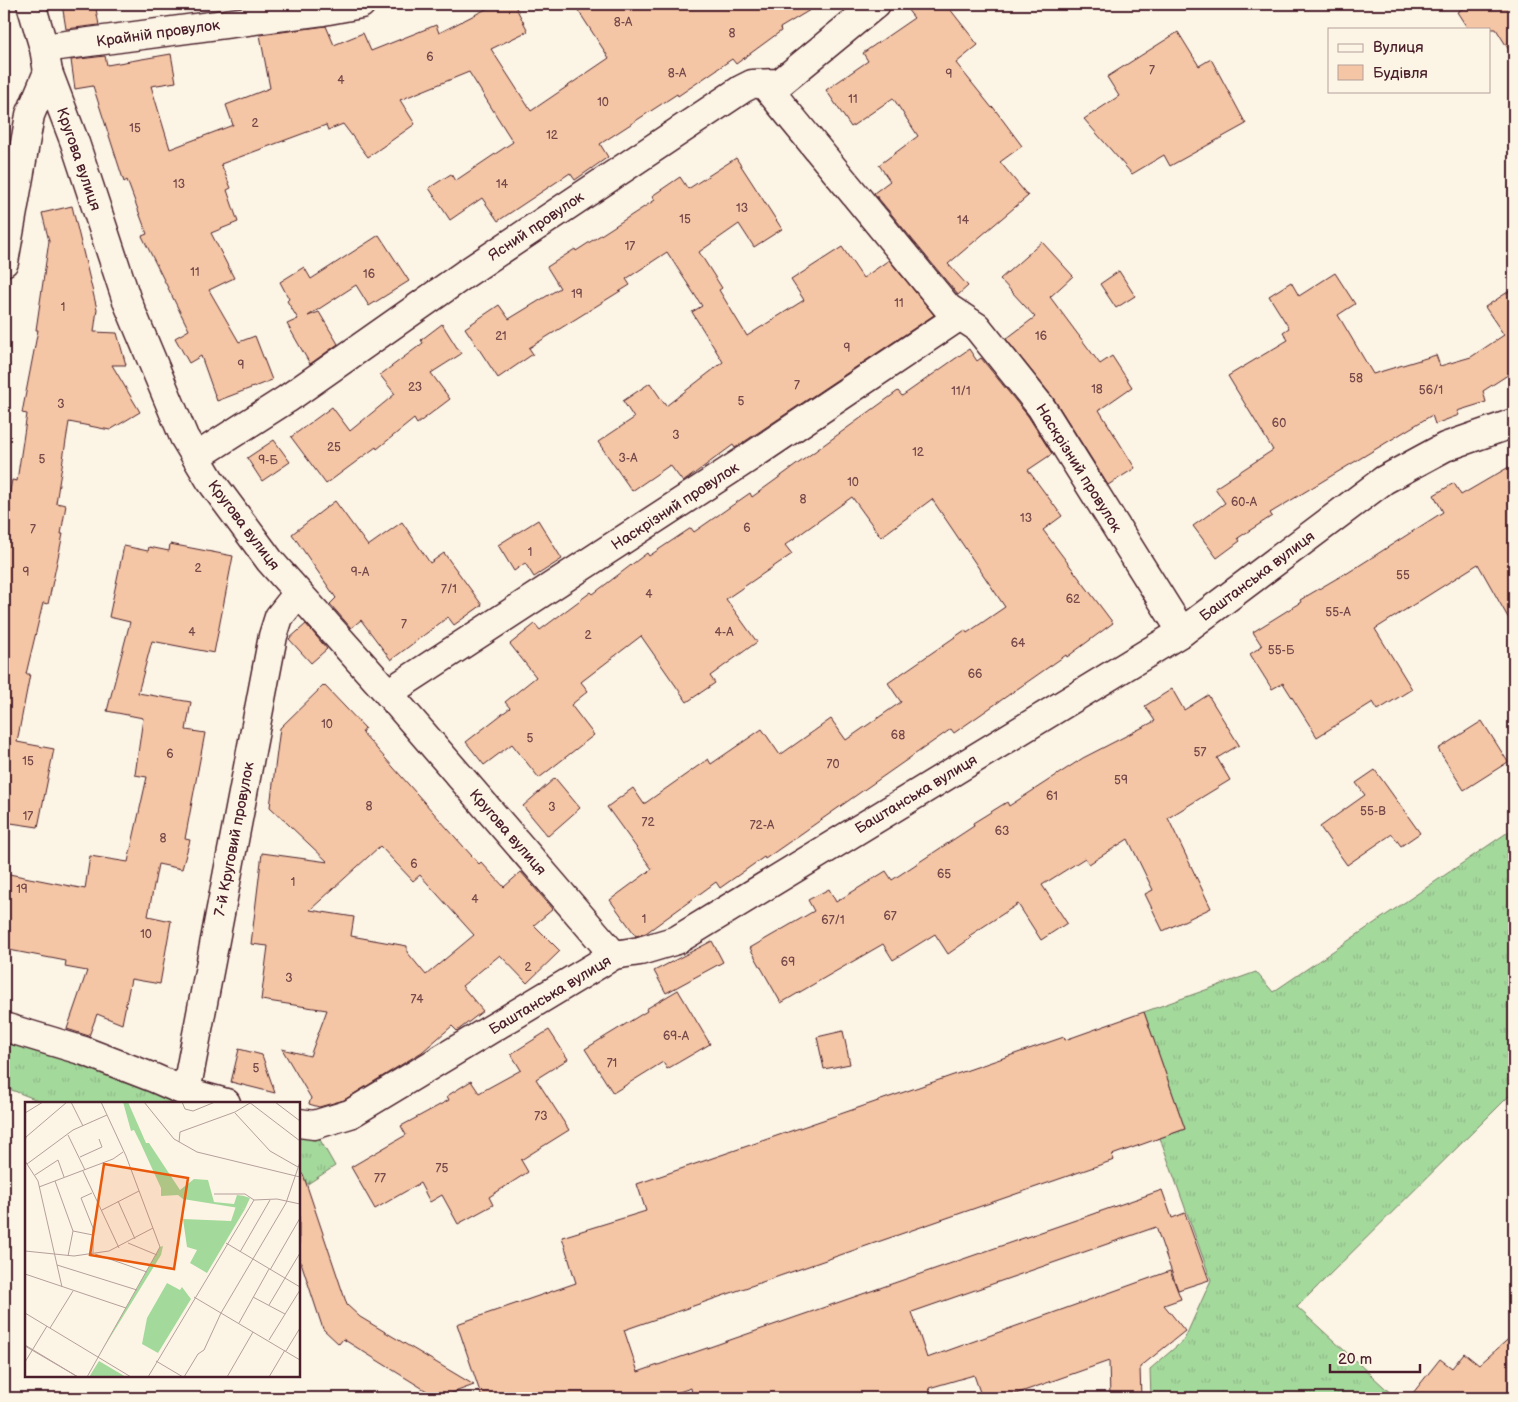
<svg xmlns="http://www.w3.org/2000/svg" width="1518" height="1402" viewBox="0 0 1518 1402" font-family="'Balsamiq Sans',sans-serif">
  <style>
    .grass { fill: url(#grass-tufts); stroke: #777c64 }
    .building { fill: #f5c6a5; stroke: #4a1f2b; fill-rule: evenodd }
    .lines { fill: none; stroke-linecap: round; stroke-linejoin: round }
    .minor-casing { stroke: #4a1f2b; stroke-width: 31 }
    .minor { stroke: #fcf5e5; stroke-width: 28 }
    .labels { text-anchor: middle; stroke-width: 4.5; stroke-linejoin: round; paint-order: stroke }
    .number-label { font-size: 12px; fill: #75494a }
    .street-label { font-size: 15px; fill: #4a1f2b; stroke: #fcf5e5 }
    .inset-road { fill: none; stroke: #b59f9b; stroke-width: 1 }
    .view { fill: #e8590c; fill-opacity: 0.15; stroke: #e8590c; stroke-width: 2.5 }
    .inset-edge { fill: none; stroke: #4a1f2b; stroke-width: 2.5 }
  </style>
  <defs>
    <pattern id="grass-tufts" width="24" height="20" patternUnits="userSpaceOnUse" patternTransform="scale(1.25)"><rect width="24" height="20" fill="#a4d99c"/><path d="M3 7l-1-3M5 7V3M7 7l1-3M15 17l-1-3M17 17v-4M19 17l1-3" fill="none" stroke="#8fba87"/></pattern>
  </defs>
  <rect width="100%" height="100%" fill="#fcf5e5"/>
  <filter id="ink" filterUnits="userSpaceOnUse"><feTurbulence type="fractalNoise" baseFrequency=".02" numOctaves="2"/><feDisplacementMap in="SourceGraphic" scale="10" xChannelSelector="R" yChannelSelector="G"/><feConvolveMatrix kernelMatrix="1 2 1 2 8 2 1 2 1" color-interpolation-filters="sRGB"/></filter>
  <g filter="url(#ink)">
    <g class="grass">
      <polygon points="1514,828 1514,1091 1297,1307 1396,1398 1151,1398 1150,1369 1184,1340 1211,1280 1160,1138 1185,1129 1144,1012 1256,972 1273,992"/>
      <polygon points="4,1036 194,1103 45,1103 4,1087"/>
      <polygon points="299,1130 315,1131 335,1166 306,1185 299,1183"/>
    </g>
    <g class="building">
      <polygon points="62,4 95,4 99,25 66,29"/>
      <polygon points="496,4 514,4 528,31 491,49 531,111 609,58 574,4 820,4 780,28 781,31 736,64 732,59 678,96 677,94 600,144 608,157 575,180 570,173 498,221 482,198 450,220 429,188 451,174 455,181 513,142 469,72 400,100 415,124 368,157 343,124 328,130 326,125 221,164 231,188 227,190 238,222 211,233 234,278 209,290 239,342 255,336 272,380 217,401 201,356 189,363 175,338 189,330 142,236 147,234 127,180 124,182 93,86 75,89 71,60 105,56 107,65 171,54 176,82 151,86 170,149 233,125 226,105 270,88 260,35 326,26 334,45 363,33 371,51 436,25 439,33"/>
      <polygon points="903,4 946,4 978,45 956,63 992,108 993,107 1022,146 1000,162 1028,196 948,264 968,286 958,295 874,193 890,181 879,165 918,136 893,98 851,127 826,90 868,61 863,53 914,18"/>
      <polygon points="1470,4 1514,4 1514,58 1496,29 1468,29 1457,12"/>
      <polygon points="1178,32 1199,66 1211,59 1246,124 1170,166 1164,155 1132,174 1084,119 1119,96 1107,77"/>
      <polygon points="736,158 782,229 754,247 739,224 699,252 722,288 719,290 747,336 804,300 791,280 842,247 863,278 889,260 934,315 735,448 733,445 683,482 670,465 632,491 598,442 634,418 623,401 650,383 666,406 723,362 692,312 702,306 667,252 626,279 630,285 529,348 533,354 498,378 465,328 499,305 509,319 560,288 547,267 575,249 576,251 655,200 652,196 680,177 688,189"/>
      <polygon points="72,206 97,309 94,332 117,333 126,365 112,365 140,412 110,430 69,422 56,503 66,505 61,534 63,534 48,604 43,603 26,674 30,674 17,742 54,749 38,827 4,822 4,522 12,480 17,481 27,414 22,413 38,330 36,330 49,241 42,213"/>
      <polygon points="379,235 409,281 369,306 356,285 308,316 319,312 338,344 310,364 287,324 298,319 287,301 289,299 280,282 304,267 311,279"/>
      <polygon points="1042,242 1073,276 1050,297 1100,364 1112,356 1132,387 1099,410 1135,468 1108,485 1054,399 1006,339 1035,317 1000,279"/>
      <polygon points="1119,271 1135,296 1116,308 1100,284"/>
      <polygon points="1335,273 1355,304 1338,315 1373,374 1436,355 1440,366 1471,357 1504,335 1485,307 1514,288 1514,371 1483,391 1486,402 1457,411 1459,415 1435,424 1432,415 1270,513 1272,516 1238,538 1240,541 1217,558 1193,526 1225,503 1215,488 1273,450 1228,376 1288,340 1283,332 1289,328 1269,296 1291,282 1299,296"/>
      <polygon points="442,324 461,354 431,373 450,399 417,424 414,419 377,449 376,447 326,484 291,437 332,407 350,431 395,394 380,375 423,343 421,340"/>
      <polygon points="969,349 977,361 981,358 1028,416 1052,454 1028,470 1062,516 1043,530 1113,623 1067,657 1066,655 954,733 951,729 765,859 764,857 720,888 716,882 646,933 636,936 610,900 652,869 607,807 633,788 644,804 708,759 711,764 762,729 780,755 831,719 846,740 901,702 888,683 965,630 967,633 1005,607 932,499 881,537 852,497 785,545 792,554 726,599 757,642 710,676 715,683 687,702 641,636 581,682 588,691 571,705 594,735 539,778 512,744 484,765 466,742 510,708 505,702 536,677 510,644 535,624 540,630 591,592 593,594 647,553 649,556 691,528 694,532 750,493 752,497 898,391 902,396"/>
      <polygon points="274,440 290,462 262,481 247,458"/>
      <polygon points="1514,464 1514,628 1478,564 1375,629 1412,689 1378,710 1373,702 1317,737 1283,683 1272,689 1250,654 1262,646 1253,632 1301,602 1300,600 1346,573 1346,574 1443,512 1434,495 1454,483 1461,495"/>
      <polygon points="335,501 368,546 402,522 430,563 444,553 482,605 454,625 448,617 391,660 361,620 351,628 330,604 336,598 292,534"/>
      <polygon points="538,520 562,559 534,577 525,563 514,571 498,545"/>
      <polygon points="170,544 233,556 214,653 152,641 138,693 191,702 186,730 205,733 185,839 190,840 182,869 158,864 148,916 171,921 160,984 131,979 122,1024 97,1014 89,1036 67,1029 87,971 65,967 66,961 4,949 4,873 85,889 90,856 128,862 147,777 135,775 143,718 107,711 130,622 109,617 124,546 148,551 149,547 169,551"/>
      <polygon points="306,624 327,649 311,663 289,639"/>
      <path d="M324 685 365 728 362 732 479 864 481 862 504 887 521 872 553 909 534 925 560 951 527 983 500 955 462 986 483 1011 457 1031 452 1026 422 1052 344 1100 319 1107 309 1104 311 1098 282 1049 310 1056 327 1010 261 1000 268 946 251 944 262 853 328 862 270 807 280 728ZM380 846 413 881 420 875 474 935 426 975 407 952V946L351 936 354 917 310 910Z"/>
      <polygon points="1172,689 1184,710 1208,695 1239,745 1217,758 1230,780 1168,818 1211,908 1163,931 1145,894 1153,890 1128,839 1089,864 1085,858 1042,885 1067,923 1041,940 1018,904 969,936 971,938 948,954 935,934 893,960 883,944 781,1003 750,948 814,911 808,900 829,889 836,902 886,871 892,880 974,826 973,823 1007,802 1009,806 1083,758 1155,721 1145,706"/>
      <polygon points="1482,721 1508,762 1464,790 1438,749"/>
      <polygon points="1375,770 1420,833 1401,846 1392,834 1347,865 1320,827 1365,795 1356,783"/>
      <polygon points="555,778 580,808 548,836 523,806"/>
      <polygon points="712,941 723,962 666,993 654,971"/>
      <polygon points="678,990 710,1044 667,1069 663,1062 613,1093 585,1049 647,1011 646,1009"/>
      <polygon points="1144,1012 1185,1129 1112,1155 1114,1160 624,1330 638,1372 1162,1190 1172,1218 1185,1213 1209,1280 1178,1290 1156,1227 912,1312 927,1358 1170,1271 1181,1299 1164,1305 1185,1331 1140,1367 1141,1398 1110,1398 1109,1361 1004,1398 982,1398 974,1375 929,1388 932,1398 693,1398 691,1388 661,1398 482,1398 457,1324 576,1283 562,1237 646,1211 637,1184 1064,1037 1065,1040"/>
      <polygon points="549,1030 568,1059 536,1079 569,1130 521,1160 528,1172 489,1197 493,1205 458,1224 442,1195 430,1202 420,1183 375,1209 351,1167 406,1135 401,1126 449,1100 447,1096 471,1081 479,1093 521,1070 511,1054"/>
      <polygon points="843,1031 850,1064 824,1069 817,1037"/>
      <polygon points="239,1049 262,1055 275,1093 231,1082"/>
      <polygon points="303,1174 347,1305 360,1317 474,1385 438,1398 343,1339 339,1344 323,1329 299,1256 299,1175"/>
      <polygon points="1514,1334 1514,1398 1409,1398 1440,1359 1452,1368 1464,1353 1479,1365"/>
    </g>
    <g class="lines">
      <defs>
        <g id="minor">
          <polyline points="31,4 44,48 48,72 75,143 127,301 184,437 210,480 270,561 388,693 614,955"/>
          <polyline points="44,48 323,11 361,4"/>
          <polyline points="764,84 948,308 977,327 1041,407 1182,632"/>
          <polyline points="4,262 30,115 48,72"/>
          <polyline points="196,457 287,399 465,274 742,89 752,84 780,83 876,4"/>
          <polyline points="388,693 747,459 960,316"/>
          <polyline points="4,1027 84,1051 154,1078 186,1092 226,1103"/>
          <polyline points="186,1092 273,636 279,617 298,593"/>
          <polyline points="299,1123 314,1125 350,1114 614,955 640,951 677,940 1182,632 1384,480 1445,447 1514,423"/>
        </g>
      </defs>
      <use href="#minor" class="minor-casing"/>
      <use href="#minor" class="minor"/>
    </g>
  </g>
  <g class="labels">
    <g class="number-label">
      <text x="623" y="26">8-А</text>
      <text x="732" y="37">8</text>
      <text x="430" y="61">6</text>
      <text x="1152" y="74">7</text>
      <text x="677" y="77">8-А</text>
      <text x="949" y="78">9</text>
      <text x="341" y="84">4</text>
      <text x="853" y="103">11</text>
      <text x="603" y="106">10</text>
      <text x="255" y="127">2</text>
      <text x="135" y="132">15</text>
      <text x="552" y="139">12</text>
      <text x="179" y="188">13</text>
      <text x="502" y="188">14</text>
      <text x="742" y="212">13</text>
      <text x="685" y="223">15</text>
      <text x="963" y="224">14</text>
      <text x="630" y="250">17</text>
      <text x="195" y="276">11</text>
      <text x="369" y="278">16</text>
      <text x="577" y="298">19</text>
      <text x="899" y="307">11</text>
      <text x="63" y="311">1</text>
      <text x="501" y="340">21</text>
      <text x="1041" y="340">16</text>
      <text x="847" y="352">9</text>
      <text x="241" y="369">9</text>
      <text x="1356" y="382">58</text>
      <text x="797" y="389">7</text>
      <text x="415" y="391">23</text>
      <text x="1097" y="393">18</text>
      <text x="1431" y="394">56/1</text>
      <text x="961" y="395">11/1</text>
      <text x="741" y="405">5</text>
      <text x="61" y="408">3</text>
      <text x="1279" y="427">60</text>
      <text x="676" y="439">3</text>
      <text x="334" y="451">25</text>
      <text x="918" y="456">12</text>
      <text x="628" y="462">3-А</text>
      <text x="42" y="463">5</text>
      <text x="268" y="464">9-Б</text>
      <text x="853" y="486">10</text>
      <text x="803" y="503">8</text>
      <text x="1244" y="506">60-А</text>
      <text x="1026" y="522">13</text>
      <text x="747" y="532">6</text>
      <text x="33" y="533">7</text>
      <text x="530" y="556">1</text>
      <text x="198" y="572">2</text>
      <text x="26" y="576">9</text>
      <text x="360" y="576">9-А</text>
      <text x="1403" y="579">55</text>
      <text x="449" y="593">7/1</text>
      <text x="649" y="598">4</text>
      <text x="1073" y="603">62</text>
      <text x="1338" y="616">55-А</text>
      <text x="404" y="628">7</text>
      <text x="192" y="636">4</text>
      <text x="724" y="636">4-А</text>
      <text x="588" y="639">2</text>
      <text x="1018" y="647">64</text>
      <text x="1281" y="654">55-Б</text>
      <text x="975" y="678">66</text>
      <text x="327" y="728">10</text>
      <text x="898" y="739">68</text>
      <text x="530" y="742">5</text>
      <text x="1200" y="756">57</text>
      <text x="170" y="758">6</text>
      <text x="28" y="765">15</text>
      <text x="833" y="768">70</text>
      <text x="1121" y="784">59</text>
      <text x="1052" y="800">61</text>
      <text x="369" y="810">8</text>
      <text x="552" y="811">3</text>
      <text x="1373" y="815">55-В</text>
      <text x="28" y="820">17</text>
      <text x="648" y="826">72</text>
      <text x="762" y="829">72-А</text>
      <text x="1002" y="835">63</text>
      <text x="163" y="842">8</text>
      <text x="414" y="868">6</text>
      <text x="944" y="878">65</text>
      <text x="293" y="886">1</text>
      <text x="22" y="893">19</text>
      <text x="475" y="903">4</text>
      <text x="890" y="920">67</text>
      <text x="644" y="923">1</text>
      <text x="833" y="924">67/1</text>
      <text x="146" y="938">10</text>
      <text x="788" y="966">69</text>
      <text x="528" y="971">2</text>
      <text x="289" y="982">3</text>
      <text x="417" y="1003">74</text>
      <text x="676" y="1040">69-А</text>
      <text x="612" y="1067">71</text>
      <text x="256" y="1072">5</text>
      <text x="541" y="1120">73</text>
      <text x="442" y="1172">75</text>
      <text x="380" y="1182">77</text>
    </g>
    <g class="street-label">
      <text transform="translate(158 33) rotate(-8)" y="5">Крайній провулок</text>
      <text transform="translate(79 159) rotate(71)" y="5">Кругова вулиця</text>
      <text transform="translate(536 226) rotate(-34)" y="5">Ясний провулок</text>
      <text transform="translate(1079 468) rotate(58)" y="5">Наскрізний провулок</text>
      <text transform="translate(675 506) rotate(-33)" y="5">Наскрізний провулок</text>
      <text transform="translate(244 525) rotate(53)" y="5">Кругова вулиця</text>
      <text transform="translate(1257 576) rotate(-37)" y="5">Баштанська вулиця</text>
      <text transform="translate(916 794) rotate(-31)" y="5">Баштанська вулиця</text>
      <text transform="translate(508 832) rotate(49)" y="5">Кругова вулиця</text>
      <text transform="translate(234 839) rotate(-79)" y="5">7-й Круговий провулок</text>
      <text transform="translate(550 995) rotate(-31)" y="5">Баштанська вулиця</text>
    </g>
  </g>
  <g transform="translate(25 1102)">
    <rect width="275" height="275" fill="#fcf5e5"/>
    <path d="M98 0H103L121 41H124L155 88 169 77 183 78 189 100 209 102 212 93 219 94 225 96 220 107 158 97 153 93 136 94V86L115 40 109 28 106 29ZM138 144 136 153 78 247 135 145Z" fill="#a4d99c"/>
    <path d="M211 104 220 107 182 171 165 161 172 148 162 145 158 117 206 119ZM142 181 155 188 157 185 166 197 133 251 117 242 122 216ZM74 259 101 275H64Z" fill="#a4d99c"/>
    <path class="inset-road" d="M46 0 58 24M119 0 149 37 172 50 275 75M157 0 160 7 168 9 190 0M224 0 275 39M250 0 275 19M0 11 18 0M210 11 245 49 273 65M43 33 60 68M0 40 1 35 42 0M154 40 155 30 210 10 225 1M55 55 77 45 74 37M0 59 13 79 37 185M2 62 48 28 82 13M58 69 94 146M10 73 33 58 39 75M30 79 48 129 43 154M14 85 88 57 98 50M67 91 56 96 68 126V151M189 92H220L229 98 252 97 275 102M93 99 110 137M77 108 114 89M48 129 68 133M103 141 132 153M201 141 275 185M0 149 49 154 84 149 128 126M215 150 245 98M70 152 122 170M32 163 112 188M245 168 275 116M0 172 101 206M169 195 275 258M228 195 260 212M244 203 275 151M0 211 106 275M214 221 244 167M25 226 48 189M244 238 275 188M0 243 53 275M0 244 53 275M261 249 275 226M131 259 158 275M0 260 22 224M62 275 135 145 101 54 76 0M123 275 229 98M159 275 173 252 179 248 196 211 261 101 275 60M202 275 228 230M244 275 260 248"/>
    <path class="view" d="M79 62 163 76 149 167 65 153Z"/>
    <rect width="275" height="275" class="inset-edge"/>
  </g>
  <rect width="1518" height="1402" fill="none" stroke="#fcf5e5" stroke-width="20"/>
  <rect x="10" y="10" width="1498" height="1382" fill="none" stroke="#4a1f2b" stroke-width="2" filter="url(#ink)"/>
  <rect x="1328" y="28" width="162" height="65" fill="#fcf5e5" stroke="#b59f9b"/>
  <rect x="1338" y="44" width="25" height="8" fill="#fcf5e5" stroke="#b59f9b"/>
  <text x="1373" y="52" font-size="15" fill="#4a1f2b">Вулиця</text>
  <rect x="1338" y="65" width="25" height="15" fill="#f5c6a5" stroke="#b59f9b"/>
  <text x="1373" y="78" font-size="15" fill="#4a1f2b">Будівля</text>
  <path d="M1330 1364v8h90v-8" fill="none" stroke="#4a1f2b" stroke-width="2.5"/>
  <text x="1338" y="1364" font-size="15" fill="#4a1f2b" stroke="#fcf5e5" stroke-width="4" paint-order="stroke">20 m</text>
</svg>
